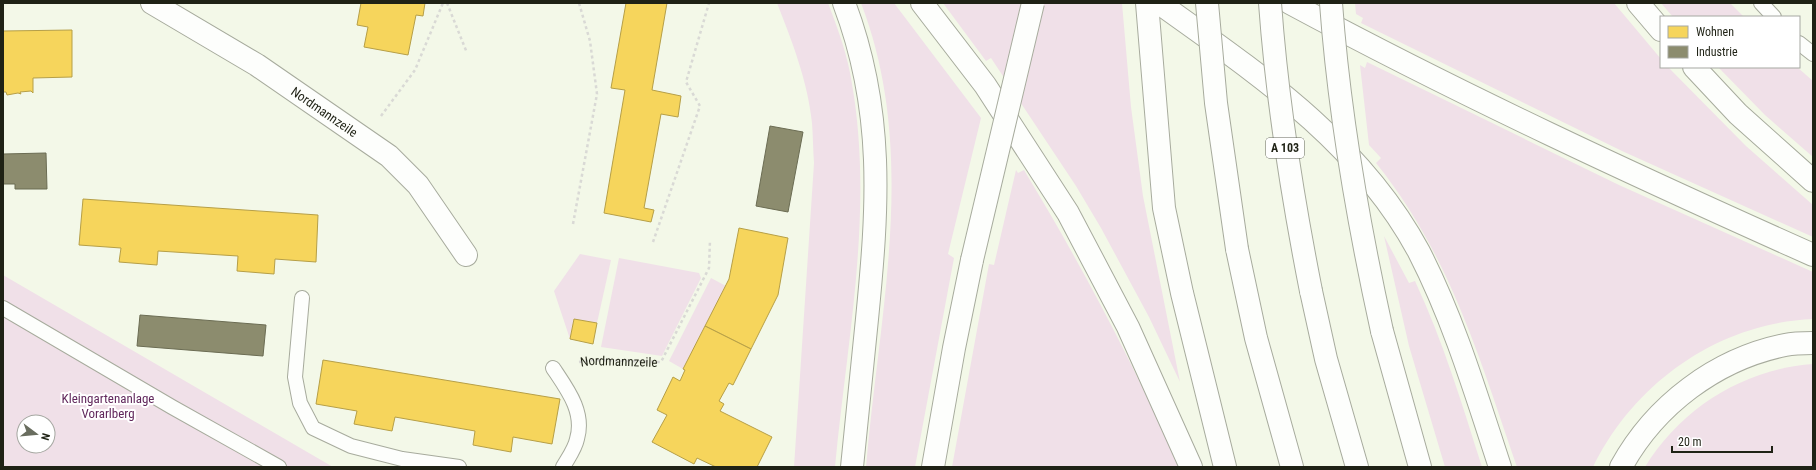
<svg xmlns="http://www.w3.org/2000/svg" width="1816" height="470" viewBox="0 0 1816 470" font-family="'Roboto Condensed',sans-serif">
  <style>
    .green { fill: #f0e0e8; fill-rule: evenodd }
    .homes { fill: #f6d55c; stroke: #b69f47 }
    .industry { fill: #8c8c6e; stroke: #6b6c53 }
    .lines { fill: none; stroke-linecap: round; stroke-linejoin: round }
    .service-casing { stroke: #a7ab9d; stroke-width: 16 }
    .minor-casing { stroke: #a7ab9d; stroke-width: 24 }
    .motorway-casing { stroke: #a7ab9d; stroke-width: 24 }
    .path { stroke: #d9d9d5; stroke-width: 2.5; stroke-dasharray: 3 3; stroke-linecap: butt }
    .service { stroke: #fdfefc; stroke-width: 14 }
    .minor { stroke: #fdfefc; stroke-width: 22 }
    .motorway { stroke: #fdfefc; stroke-width: 22 }
    .motorway-bridge-casing { stroke: #a7ab9d; stroke-width: 24; stroke-linecap: butt }
    .motorway-bridge { stroke: #fdfefc; stroke-width: 22 }
    .labels { text-anchor: middle; stroke-width: 4; stroke-linejoin: round; paint-order: stroke }
    .shield { fill: #fff; stroke: #62645b; stroke-width: 1 }
    .shield-label { font-size: 12px; font-weight: bold; fill: #1f2215 }
    .street-label { font-size: 13px; fill: #1f2215; stroke: #fff }
    .park-label { font-size: 13px; fill: #61285c; stroke: #fff }
  </style>
  <rect width="100%" height="100%" fill="#f3f8e8"/>
  <g class="green">
    <path d="M777 3H828C838 29 848 56 852 84 874 211 847 340 835 467H794L814 163C813 150 813 136 812 123 808 82 792 41 777 3Z"/>
    <path d="M861 3H894L981 118 948 254 954 258 915 467H866C879 312 919 154 861 3Z"/>
    <polygon points="943,3 1122,3 1131,107 1143,196 1180,382 1149,317 1101,228 1076,186 991,58 986,61"/>
    <polygon points="1355,3 1614,3 1661,59 1661,67 1668,67 1746,146 1813,205 1813,237 1622,151 1361,23 1363,18 1356,14"/>
    <polygon points="1661,3 1730,3 1744,17 1673,17"/>
    <path d="M1367 62 1619 185 1813 272V319C1718 323 1634 383 1593 467H1517C1479 357 1450 255 1376 163L1381 158 1369 145 1360 65 1365 68Z"/>
    <polygon points="1718,67 1797,67 1813,81 1813,157 1765,115"/>
    <path d="M1016 170 1018 173 1024 170C1082 266 1134 364 1179 467H952L989 264 994 265Z"/>
    <path d="M1384 236 1409 283 1415 281C1443 341 1462 404 1482 467H1445L1409 346Z"/>
    <polygon points="580,254 611,260 597,323 574,319 570,339 554,291"/>
    <polygon points="619,258 699,273 701,278 662,356 601,347"/>
    <path d="M3 275 333 467H3ZM24 422H48V446H24Z"/>
    <polygon points="711,278 726,286 683,369 669,361"/>
    <path d="M1813 364V467H1645C1681 408 1744 369 1813 364Z"/>
  </g>
  <g class="homes">
    <polygon points="361,3 425,3 423,16 416,15 408,55 364,47 368,27 357,25"/>
    <polygon points="626,3 667,3 652,90 681,96 678,117 661,114 644,208 654,210 651,222 604,213 625,90 611,88"/>
    <polygon points="72,30 72,77 33,78 33,93 31,91 20,92 21,94 18,93 7,95 6,92 3,92 3,31"/>
    <polygon points="83,199 318,215 316,262 275,259 274,274 237,271 238,256 158,251 157,265 119,262 121,248 79,245"/>
    <polygon points="739,228 788,238 778,295 751,349 705,326 729,279"/>
    <polygon points="574,319 597,323 593,344 570,339"/>
    <polygon points="705,326 751,349 733,385 729,383 719,401 724,404 720,411 772,437 757,467 716,467 697,458 694,464 652,442 667,415 657,410 673,377 680,381 685,370 683,369"/>
    <polygon points="323,360 560,399 552,444 513,437 511,452 473,445 475,431 395,417 392,431 354,424 357,411 316,404"/>
  </g>
  <g class="industry">
    <polygon points="770,126 803,132 788,212 756,206"/>
    <polygon points="46,153 47,189 15,189 15,184 3,184 3,154"/>
    <polygon points="140,315 266,325 263,356 137,346"/>
  </g>
  <g class="lines">
    <defs>
      <g id="service">
        <polyline points="1761,3 1774,17"/>
        <polyline points="1799,43 1813,54"/>
        <polyline points="302,298 295,377 300,403 313,428 351,446 402,459 459,467"/>
        <polyline points="3,308 172,407 279,467"/>
        <path d="M553 368C567 389 585 412 577 439 575 449 568 458 563 467"/>
      </g>
      <g id="minor">
        <path id="s2" d="M152 3 257 65 389 156 418 185 466 255"/>
      </g>
      <g id="motorway">
        <path d="M844 3C885 111 878 208 867 319 862 369 857 418 852 467"/>
        <polyline points="922,3 985,85 1068,213 1128,327 1191,467"/>
        <polyline points="1147,3 1164,208 1182,293 1225,467"/>
        <path d="M1159 3C1257 73 1360 142 1419 252 1454 320 1476 394 1500 467"/>
        <path d="M1290 3C1461 95 1636 176 1813 255"/>
        <polyline points="1638,3 1661,30"/>
        <polyline points="1694,67 1738,114 1813,181"/>
        <polyline points="1237,249 1256,338 1292,467"/>
        <polyline points="1311,291 1326,359 1357,467"/>
        <polyline points="1382,331 1420,467"/>
        <polyline points="933,467 954,348 972,260"/>
        <path d="M1621 467C1655 405 1716 359 1785 345 1794 343 1804 343 1813 343"/>
      </g>
    </defs>
    <use href="#service" class="service-casing"/>
    <use href="#minor" class="minor-casing"/>
    <use href="#motorway" class="motorway-casing"/>
    <g class="path">
      <polyline points="447,3 467,53"/>
      <polyline points="381,116 415,70 443,3"/>
      <polyline points="573,224 597,94 590,41 579,3"/>
      <polyline points="653,242 700,106 686,82 709,3"/>
      <path id="s1" d="M579 362 592 360 661 362 709 268 710 240"/>
    </g>
    <use href="#service" class="service"/>
    <use href="#minor" class="minor"/>
    <use href="#motorway" class="motorway"/>
    <defs>
      <g id="motorway-bridge">
        <polyline points="1207,3 1216,103 1237,249"/>
        <path d="M1270 3C1277 100 1292 195 1311 291"/>
        <path d="M1331 3C1339 114 1358 222 1382 331"/>
        <polyline points="972,260 1033,3"/>
      </g>
    </defs>
    <use href="#motorway-bridge" class="motorway-bridge-casing"/>
    <use href="#motorway-bridge" class="motorway-bridge"/>
  </g>
  <g class="labels">
    <rect class="shield" x="1266" y="138" width="38" height="20" rx="3"/>
    <g class="shield-label">
      <text x="1285" y="152">A 103</text>
    </g>
    <g class="street-label">
      <text dy="5" stroke="none"><textPath href="#s2" startOffset="204">Nordmannzeile</textPath></text>
      <text dy="5" stroke="none"><textPath href="#s1" startOffset="40">Nordmannzeile</textPath></text>
    </g>
    <g class="park-label">
      <text x="108" y="403">Kleingartenanlage<tspan x="108" dy="15">Vorarlberg</tspan></text>
    </g>
  </g>
  <rect width="1816" height="470" fill="none" stroke="#1f2215" stroke-width="8"/>
  <rect x="1660" y="16" width="140" height="52" fill="#ffffff" stroke="#a5a7a1"/>
  <rect x="1668" y="26" width="20" height="12" fill="#f6d55c" stroke="#a5a7a1"/>
  <text x="1696" y="36" font-size="12" fill="#1f2215">Wohnen</text>
  <rect x="1668" y="46" width="20" height="12" fill="#8c8c6e" stroke="#a5a7a1"/>
  <text x="1696" y="56" font-size="12" fill="#1f2215">Industrie</text>
  <g transform="translate(36 434) rotate(106)"><circle r="19" fill="#ffffff" stroke="#a5a7a1"/>
  <path d="M0-3L7 15L0 10L-7 15Z" fill="#696d5f"/>
  <text y="-6" font-size="11" font-weight="bold" text-anchor="middle" fill="#1f2215">N</text>
  </g>
  <path d="M1672 446v6h100v-6" fill="none" stroke="#1f2215" stroke-width="2"/>
  <text x="1678" y="446" font-size="12" fill="#1f2215" stroke="#ffffff" stroke-width="3" paint-order="stroke">20 m</text>
</svg>
